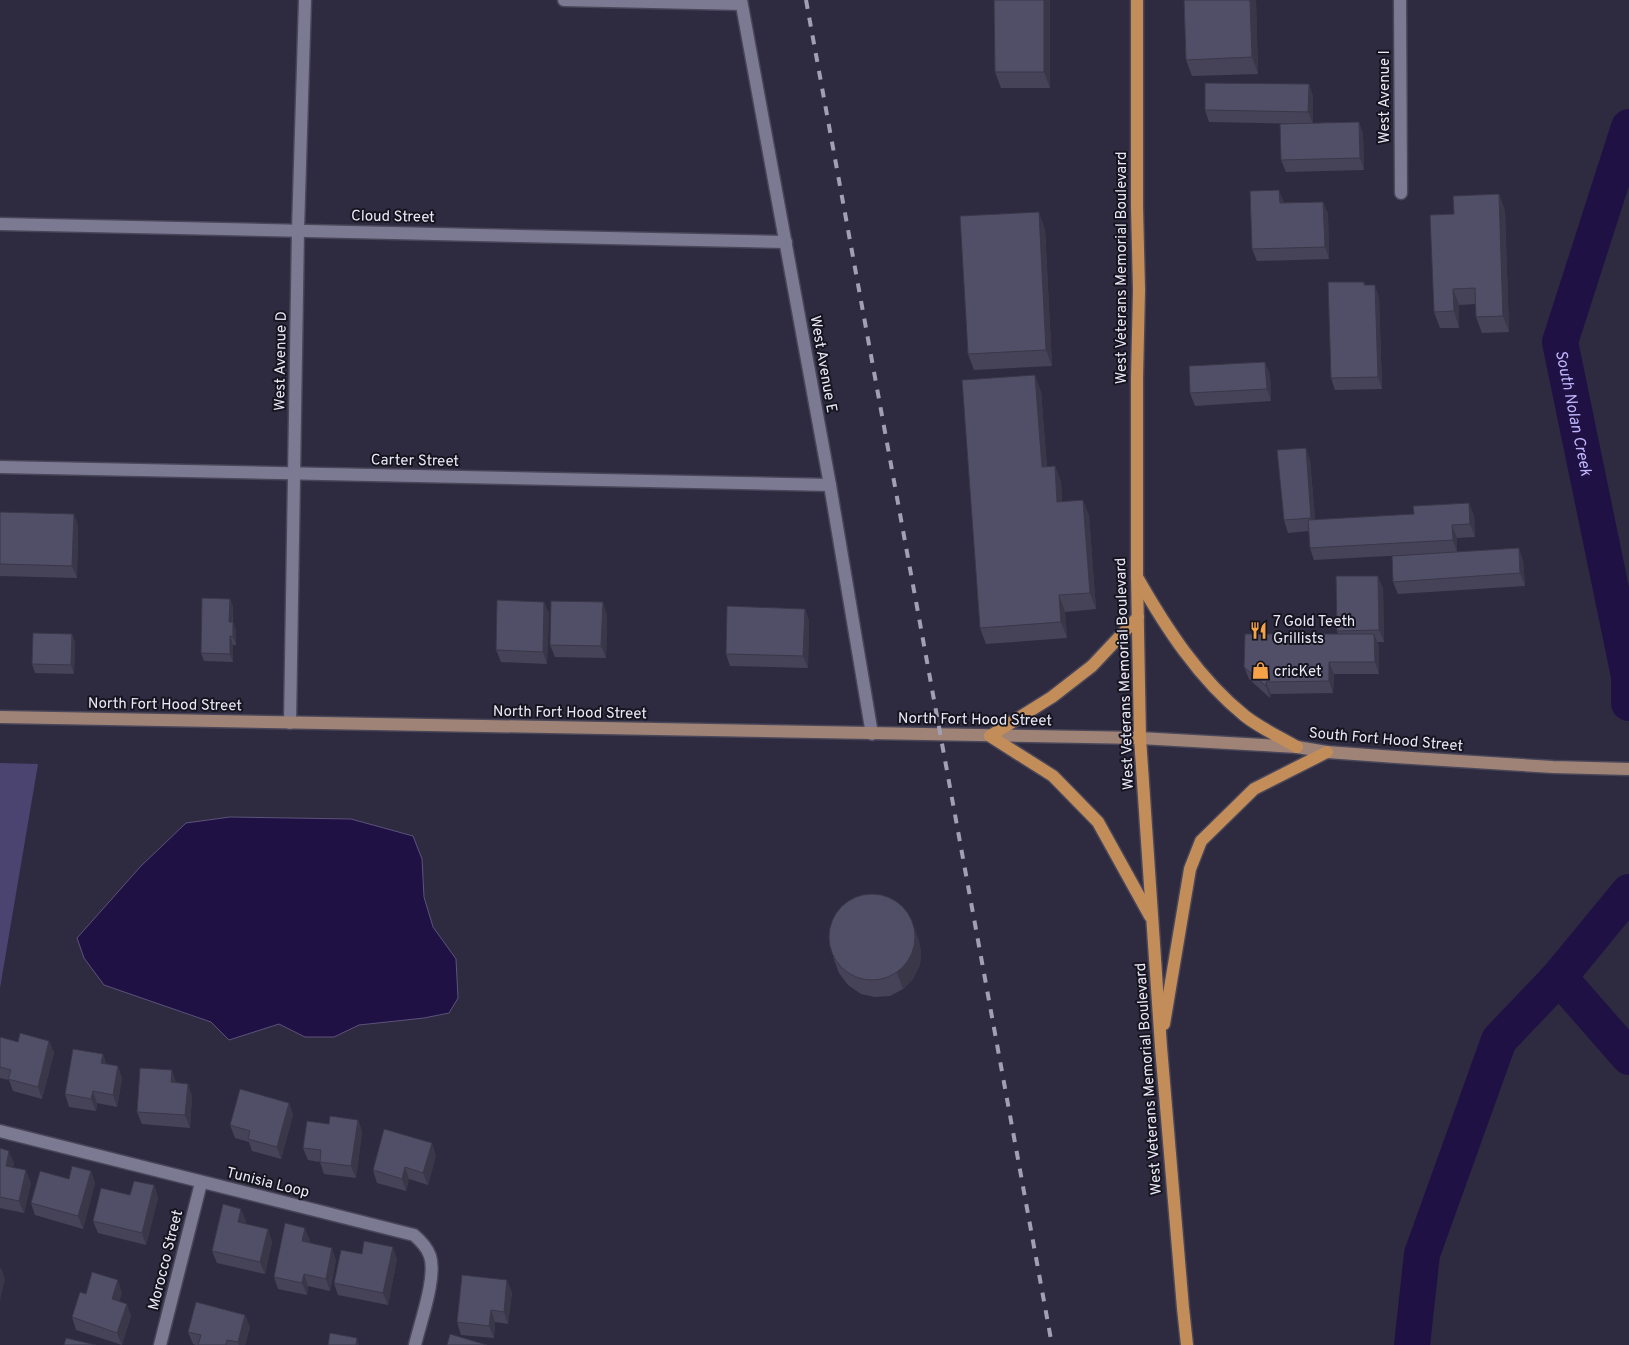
<svg xmlns="http://www.w3.org/2000/svg" width="1629" height="1345" viewBox="0 0 1629 1345" font-family="Overpass,sans-serif">
  <style>
    .green { fill: #4b4471 }
    .water { fill: #201145; stroke: #5c527a }
    .lines { fill: none; stroke-linecap: round; stroke-linejoin: round }
    .stream { stroke: #5c527a; stroke-width: 6 }
    .river { stroke: #201145; stroke-width: 36 }
    .minor-casing { stroke: #494659; stroke-width: 15 }
    .secondary-casing { stroke: #494659; stroke-width: 15 }
    .primary-casing { stroke: #494659; stroke-width: 15 }
    .minor { stroke: #7c7993; stroke-width: 12 }
    .secondary { stroke: #9f8376; stroke-width: 12 }
    .primary { stroke: #c28d59; stroke-width: 12 }
    .rail { stroke: #a19fb1; stroke-width: 4; stroke-dasharray: 9 9; stroke-linecap: butt }
    .wall { fill: #464359 }
    .shaded-wall { fill: #393748 }
    .building { fill: #514e67; stroke: #393748 }
    .labels { text-anchor: middle; stroke-width: 4; stroke-linejoin: round; paint-order: stroke }
    .street-label { font-size: 15px; fill: #e9e8f7; stroke: #16151f }
    .poi-label { font-size: 15px; fill: #e9e8f7; stroke: #16151f; text-anchor: start }
    .water-label { font-size: 16px; font-style: italic; fill: #c0b7fd; stroke: #16151f }
  </style>
  <rect width="100%" height="100%" fill="#2e2b41"/>
  <polygon class="green" points="0,763 38,764 0,988"/>
  <polygon class="water" points="230,817 351,819 413,836 422,859 424,897 433,927 456,959 458,998 449,1013 424,1018 359,1025 334,1037 305,1037 279,1024 229,1040 211,1022 104,985 84,958 77,938 141,866 186,823"/>
  <g class="lines">
    <polyline class="stream" points="1622,148 1629,172"/>
    <g class="river">
      <path id="s1" d="M1629 127 1560 342 1629 676V703"/>
      <polyline points="1559,977 1629,1057"/>
      <polyline points="1412,1345 1422,1254 1499,1040 1559,977 1629,892"/>
    </g>
    <defs>
      <g id="minor">
        <polyline points="564,0 741,4"/>
        <polyline points="741,0 830,485 872,734"/>
        <polyline points="1400,0 1401,193"/>
        <polyline points="0,224 786,242"/>
        <polyline points="0,467 830,485"/>
        <polyline points="290,723 298,230 305,0"/>
        <path d="M0 1131 414 1235C421 1241 427 1247 430 1256 437 1277 420 1323 415 1345"/>
        <polyline points="160,1345 201,1183"/>
      </g>
      <polyline id="secondary" points="0,717 1140,738 1297,747 1327,752 1396,757 1553,767 1629,769"/>
      <g id="primary">
        <polyline points="1137,0 1137,207 1139,290 1137,378 1137,576 1140,738 1161,1047 1183,1308 1187,1345"/>
        <path d="M1137 577C1166 628 1199 679 1245 716 1260 728 1280 737 1297 747"/>
        <polyline points="1138,617 1092,666 1052,697 990,736 1053,776 1098,822 1150,916"/>
        <polyline points="1164,1024 1190,869 1201,841 1254,789 1327,752"/>
      </g>
    </defs>
    <use href="#minor" class="minor-casing"/>
    <use href="#secondary" class="secondary-casing"/>
    <use href="#primary" class="primary-casing"/>
    <use href="#minor" class="minor"/>
    <use href="#secondary" class="secondary"/>
    <use href="#primary" class="primary"/>
    <polyline class="rail" points="806,0 1052,1345"/>
  </g>
  <g class="wall">
    <polygon points="1050,0 1050,88 1001,88 995,72"/>
    <polygon points="1184,0 1256,0 1258,74 1192,76 1186,60"/>
    <polygon points="1309,84 1313,97 1313,123 1359,122 1363,134 1364,170 1286,172 1281,160 1302,124 1209,122 1205,110"/>
    <polygon points="1499,194 1505,211 1509,332 1482,333 1476,317 1476,304 1459,305 1459,328 1440,328 1434,312 1454,214"/>
    <polygon points="1284,202 1284,203 1323,202 1328,214 1329,259 1257,261 1252,249"/>
    <polygon points="1045,229 1052,366 974,370 968,354"/>
    <polygon points="1364,282 1365,285 1379,297 1382,389 1335,390 1331,378"/>
    <polygon points="1270,374 1271,401 1195,406 1190,393"/>
    <polygon points="1041,391 1047,467 1055,466 1061,482 1062,502 1083,500 1089,516 1096,609 1065,612 1067,638 986,644 980,628"/>
    <polygon points="1310,460 1315,520 1474,515 1475,537 1457,538 1457,552 1523,560 1525,586 1398,594 1393,582 1425,554 1314,560 1310,548 1309,531 1288,533 1284,520"/>
    <polygon points="0,512 74,514 78,526 77,578 0,576"/>
    <polygon points="1383,588 1384,642 1377,642 1379,646 1379,674 1334,674 1333,693 1271,694 1270,698 1249,679 1244,667 1338,634 1337,631"/>
    <polygon points="230,599 233,607 233,622 236,631 236,645 233,645 233,662 204,661 201,653"/>
    <polygon points="544,602 549,614 547,664 501,662 496,650"/>
    <polygon points="805,609 809,621 808,668 730,666 726,654"/>
    <polygon points="607,614 606,658 555,657 550,645"/>
    <polygon points="72,634 75,642 74,674 35,673 32,664"/>
    <polygon points="918,938 921,951 920,965 913,979 903,989 890,996 875,997 861,994 848,985 839,973 833,957"/>
    <polygon points="0,1037 18,1042 49,1041 54,1053 42,1099 13,1091 9,1080 0,1078"/>
    <polygon points="103,1054 106,1064 118,1066 122,1079 117,1107 97,1103 96,1111 69,1107 65,1094"/>
    <polygon points="176,1083 192,1096 190,1128 142,1124 137,1112"/>
    <polygon points="289,1103 293,1115 281,1159 252,1151 249,1142 235,1138 230,1125"/>
    <polygon points="358,1120 362,1132 356,1178 324,1174 320,1162 308,1160 303,1148 329,1124"/>
    <polygon points="0,1148 14,1163 13,1167 31,1183 24,1213 0,1208"/>
    <polygon points="436,1155 428,1185 409,1179 406,1191 377,1183 373,1170"/>
    <polygon points="91,1171 95,1183 83,1229 35,1215 31,1203 69,1179"/>
    <polygon points="154,1185 158,1198 146,1245 98,1233 93,1221 130,1195"/>
    <polygon points="246,1221 245,1224 268,1229 272,1242 265,1274 217,1263 212,1251"/>
    <polygon points="310,1240 309,1243 336,1260 330,1291 308,1286 307,1295 278,1289 274,1277"/>
    <polygon points="397,1259 388,1305 338,1295 334,1283"/>
    <polygon points="512,1292 508,1324 495,1322 494,1338 461,1335 457,1322"/>
    <polygon points="122,1293 119,1301 131,1316 122,1345 76,1330 72,1317 86,1294"/>
    <polygon points="245,1315 250,1327 245,1345 196,1345 193,1344 188,1332"/>
  </g>
  <g class="shaded-wall">
    <polygon points="1044,0 1050,0 1050,88 1044,72"/>
    <polygon points="1250,0 1256,0 1258,74 1252,57"/>
    <polygon points="1309,84 1313,97 1313,124 1308,112"/>
    <polygon points="1359,122 1363,134 1364,170 1360,158"/>
    <polygon points="1279,190 1284,202 1284,216 1280,203"/>
    <polygon points="1499,194 1505,211 1509,332 1503,316"/>
    <polygon points="1323,202 1328,214 1329,259 1325,247"/>
    <polygon points="1039,212 1045,229 1052,366 1046,350"/>
    <polygon points="1375,285 1379,297 1382,389 1378,377"/>
    <polygon points="1453,289 1459,305 1459,328 1454,311"/>
    <polygon points="1265,362 1270,374 1271,401 1267,389"/>
    <polygon points="1035,375 1041,391 1048,483 1042,467"/>
    <polygon points="1306,448 1310,460 1316,530 1311,518"/>
    <polygon points="1055,466 1061,482 1063,518 1057,502"/>
    <polygon points="1083,500 1089,516 1096,609 1090,593"/>
    <polygon points="1469,503 1474,515 1475,537 1470,524"/>
    <polygon points="74,514 78,526 77,578 72,566"/>
    <polygon points="1452,525 1457,538 1457,552 1453,540"/>
    <polygon points="1519,548 1523,560 1525,586 1520,573"/>
    <polygon points="1378,576 1383,588 1384,642 1379,630"/>
    <polygon points="1059,595 1065,612 1067,638 1061,622"/>
    <polygon points="230,599 233,607 232,631 229,622"/>
    <polygon points="544,602 549,614 547,664 543,652"/>
    <polygon points="603,602 607,614 606,658 601,646"/>
    <polygon points="805,609 809,621 808,668 803,656"/>
    <polygon points="233,622 236,631 236,645 233,637"/>
    <polygon points="72,634 75,642 74,674 71,665"/>
    <polygon points="1374,634 1379,646 1379,674 1375,662"/>
    <polygon points="230,636 233,645 233,662 230,654"/>
    <polygon points="1329,662 1334,674 1333,693 1329,681"/>
    <polygon points="1266,682 1271,694 1270,698 1266,686"/>
    <polygon points="912,921 918,938 921,951 920,965 913,979 903,989 897,973"/>
    <polygon points="49,1041 54,1053 42,1099 38,1087"/>
    <polygon points="103,1054 107,1066 101,1063"/>
    <polygon points="118,1066 122,1079 117,1107 113,1095"/>
    <polygon points="172,1070 176,1082 171,1082"/>
    <polygon points="188,1084 192,1096 190,1128 185,1115"/>
    <polygon points="93,1091 97,1103 96,1111 91,1099"/>
    <polygon points="289,1103 293,1115 281,1159 277,1147"/>
    <polygon points="358,1120 362,1132 356,1178 351,1166"/>
    <polygon points="432,1143 436,1155 428,1185 423,1173"/>
    <polygon points="9,1151 14,1163 10,1178 6,1166"/>
    <polygon points="405,1167 409,1179 406,1191 402,1179"/>
    <polygon points="26,1170 31,1183 24,1213 19,1201"/>
    <polygon points="91,1171 95,1183 83,1229 78,1216"/>
    <polygon points="154,1185 158,1198 146,1245 142,1233"/>
    <polygon points="241,1209 246,1221 243,1235 238,1222"/>
    <polygon points="305,1228 310,1240 307,1254 302,1241"/>
    <polygon points="268,1229 272,1242 265,1274 260,1262"/>
    <polygon points="393,1247 397,1259 388,1305 383,1293"/>
    <polygon points="332,1248 336,1260 330,1291 326,1279"/>
    <polygon points="1,1267 5,1279 0,1301 0,1270"/>
    <polygon points="304,1274 308,1286 307,1295 302,1283"/>
    <polygon points="118,1280 122,1293 116,1311 112,1299"/>
    <polygon points="507,1280 512,1292 508,1324 504,1312"/>
    <polygon points="127,1304 131,1316 122,1345 117,1333"/>
    <polygon points="491,1310 495,1322 494,1338 489,1326"/>
    <polygon points="245,1315 250,1327 245,1345 239,1345 238,1342"/>
    <polygon points="357,1338 359,1345 356,1345"/>
  </g>
  <g class="building">
    <polygon points="994,0 1044,0 1044,72 995,72"/>
    <polygon points="1184,0 1250,0 1252,57 1186,60"/>
    <polygon points="1205,83 1309,84 1308,112 1205,110"/>
    <polygon points="1359,122 1360,158 1281,160 1280,124"/>
    <polygon points="1279,190 1280,203 1323,202 1325,247 1252,249 1250,191"/>
    <polygon points="1499,194 1503,316 1476,317 1475,288 1453,289 1454,311 1434,312 1430,215 1454,214 1453,196"/>
    <polygon points="1039,212 1046,350 968,354 960,216"/>
    <polygon points="1328,282 1364,282 1364,285 1375,285 1378,377 1331,378"/>
    <polygon points="1265,362 1267,389 1190,393 1189,366"/>
    <polygon points="1035,375 1042,467 1055,466 1057,502 1083,500 1090,593 1059,595 1061,622 980,628 962,380"/>
    <polygon points="1306,448 1311,518 1284,520 1277,450"/>
    <polygon points="1469,503 1470,524 1452,525 1453,540 1310,548 1308,520 1414,514 1413,506"/>
    <polygon points="0,512 74,514 72,566 0,564"/>
    <polygon points="1519,548 1520,573 1393,582 1392,556"/>
    <polygon points="1336,576 1378,576 1379,630 1337,631"/>
    <polygon points="202,598 230,599 229,622 233,622 233,637 230,636 230,654 201,653"/>
    <polygon points="497,600 544,602 543,652 496,650"/>
    <polygon points="551,601 603,602 601,646 550,645"/>
    <polygon points="727,606 805,609 803,656 726,654"/>
    <polygon points="33,633 72,634 71,665 32,664"/>
    <polygon points="1245,634 1374,634 1375,662 1329,662 1329,681 1266,682 1266,686 1244,667"/>
    <circle cx="872" cy="937" r="43"/>
    <polygon points="20,1033 49,1041 38,1087 8,1079 11,1070 0,1067 0,1037 18,1042"/>
    <polygon points="73,1049 103,1054 101,1063 118,1066 113,1095 93,1091 91,1099 65,1094"/>
    <polygon points="140,1068 172,1070 171,1082 188,1084 185,1115 137,1112"/>
    <polygon points="240,1089 289,1103 277,1147 248,1139 250,1131 230,1125"/>
    <polygon points="330,1116 358,1120 351,1166 320,1162 321,1150 303,1148 307,1121 329,1124"/>
    <polygon points="384,1129 432,1143 423,1173 405,1167 402,1179 373,1170"/>
    <polygon points="0,1148 9,1151 6,1166 26,1170 19,1201 0,1197"/>
    <polygon points="72,1166 91,1171 78,1216 31,1203 40,1171 69,1179"/>
    <polygon points="134,1181 154,1185 142,1233 93,1221 101,1188 130,1195"/>
    <polygon points="223,1204 241,1209 238,1222 268,1229 260,1262 212,1251"/>
    <polygon points="285,1223 305,1228 302,1241 332,1248 326,1279 304,1274 302,1283 274,1277"/>
    <polygon points="364,1241 393,1247 383,1293 334,1283 341,1250 362,1254"/>
    <polygon points="92,1272 118,1280 112,1299 127,1304 117,1333 72,1317 80,1292 86,1294"/>
    <polygon points="462,1275 507,1280 504,1312 491,1310 489,1326 457,1322"/>
    <polygon points="196,1302 245,1315 238,1342 227,1340 226,1345 198,1345 201,1335 188,1332"/>
    <polygon points="330,1333 357,1338 356,1345 328,1345"/>
    <polygon points="450,1334 487,1345 447,1345"/>
    <polygon points="66,1338 96,1345 64,1345"/>
  </g>
  <defs>
    <symbol id="restaurant-bare" viewBox="-9 -9 18 18"><path d="M-5-6h1v4h1v-4h1v4h1v-4h1v5L-1.5 .5V6h-2V.5L-5-1ZM5-6V6H3V1.5H1.5Q1.5-4 5-6Z" fill="#f6a246" stroke="#16151f" stroke-width="2.5" paint-order="stroke"/></symbol>
    <symbol id="shop-bare" viewBox="-9 -9 18 18"><path d="M-5-2.5h2.3a2.7 3.5 0 0 1 5.4 0H5L5.5 6h-11ZM-1.5-2.5h3a1.5 2.3 0 0 0-3 0Z" fill="#f6a246" stroke="#16151f" stroke-width="2.5" paint-order="stroke"/></symbol>
  </defs>
  <g fill-rule="evenodd">
    <use href="#restaurant-bare" x="1246" y="618" width="25" height="25"/>
    <use href="#shop-bare" x="1248" y="658" width="25" height="25"/>
  </g>
  <g class="labels">
    <g class="street-label">
      <text transform="translate(1384 97) rotate(-90)" y="5">West Avenue I</text>
      <text transform="translate(393 216) rotate(1)" y="5">Cloud Street</text>
      <text transform="translate(1121 268) rotate(-90)" y="5">West Veterans Memorial Boulevard</text>
      <text transform="translate(280 361) rotate(-89)" y="5">West Avenue D</text>
      <text transform="translate(824 364) rotate(80)" y="5">West Avenue E</text>
      <text transform="translate(415 460) rotate(1)" y="5">Carter Street</text>
      <text transform="translate(1124 674) rotate(-92)" y="5">West Veterans Memorial Boulevard</text>
      <text transform="translate(165 704) rotate(1)" y="5">North Fort Hood Street</text>
      <text transform="translate(570 712) rotate(1)" y="5">North Fort Hood Street</text>
      <text transform="translate(975 719) rotate(1)" y="5">North Fort Hood Street</text>
      <text transform="translate(1386 739) rotate(5)" y="5">South Fort Hood Street</text>
      <text transform="translate(1148 1079) rotate(-94)" y="5">West Veterans Memorial Boulevard</text>
      <text transform="translate(268 1182) rotate(14)" y="5">Tunisia Loop</text>
      <text transform="translate(165 1260) rotate(-76)" y="5">Morocco Street</text>
    </g>
    <g class="poi-label">
      <text x="1273" y="626">7 Gold Teeth<tspan x="1273" dy="17">Grillists</tspan></text>
      <text x="1274" y="676">cricKet</text>
    </g>
    <g class="water-label">
      <text dy="6" stroke="none"><textPath href="#s1" startOffset="298">South Nolan Creek</textPath></text>
    </g>
  </g>
</svg>
